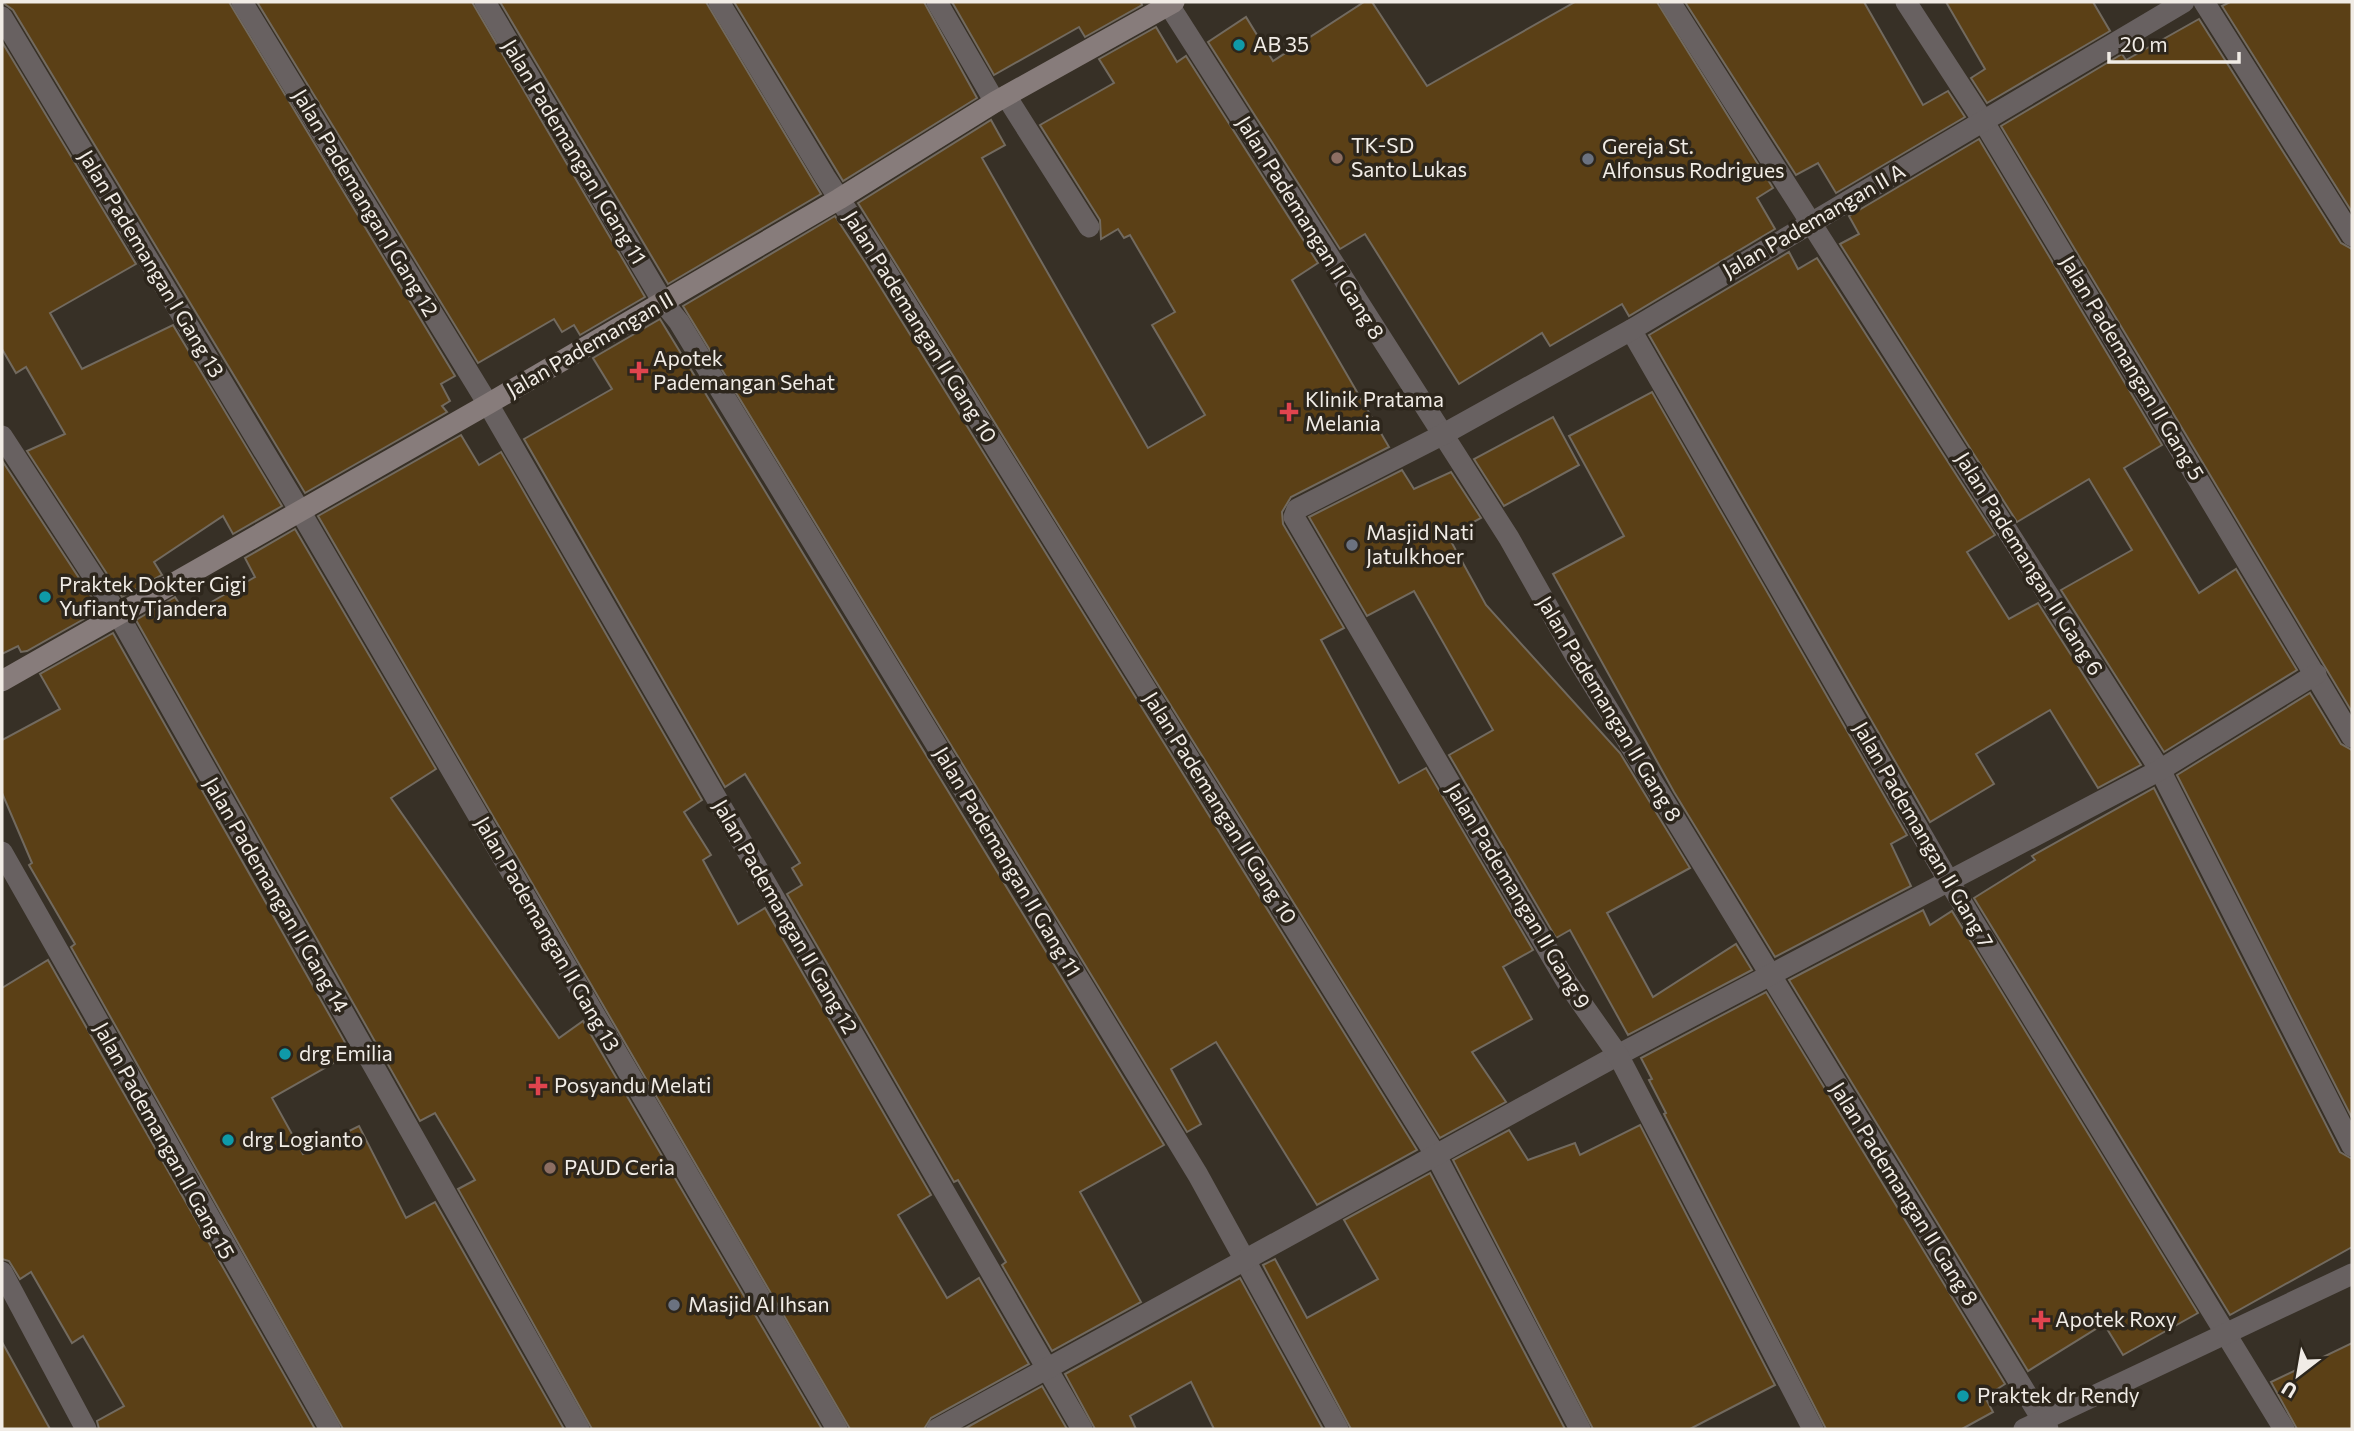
<svg xmlns="http://www.w3.org/2000/svg" width="2354" height="1431" viewBox="0 0 2354 1431" font-family="Commissioner,sans-serif">
  <style>
    .building { fill: #5b4016; stroke: #726a5f; stroke-width: 2 }
    .lines { fill: none; stroke-linecap: round; stroke-linejoin: round }
    .street { stroke: #686161; stroke-width: 21 }
    .secondary { stroke: #877c7b; stroke-width: 21 }
    .culture-dot { fill: #0f9aa8; stroke: #2d261c; stroke-width: 2.5 }
    .education-dot { fill: #8d6e63; stroke: #2d261c; stroke-width: 2.5 }
    .worship-dot { fill: #6b7280; stroke: #2d261c; stroke-width: 2.5 }
    .health-dot { fill: #e0444e; stroke: #2d261c; stroke-width: 2.5 }
    .labels { text-anchor: middle; stroke-width: 7; stroke-linejoin: round; paint-order: stroke }
    .poi-label { font-size: 21px; fill: #f1ece6; stroke: #2d261c; text-anchor: start }
    .street-label { font-size: 21px; fill: #f1ece6; stroke: #2d261c }
  </style>
  <rect width="100%" height="100%" fill="#373026"/>
  <g class="building">
    <polygon points="2,2 229,2 455,376 441,384 450,401 442,406 447,412 305,493 13,10"/>
    <polygon points="257,2 472,2 645,297 580,335 574,325 562,332 554,319 478,363"/>
    <polygon points="500,2 706,2 821,194 668,284"/>
    <polygon points="734,2 924,2 977,98 843,181"/>
    <polygon points="952,2 1141,2 1142,5 1085,37 1079,27 994,75"/>
    <polygon points="1364,2 1372,2 1427,86 1575,2 1657,2 1773,188 1757,198 1775,229 1629,316 1622,304 1550,346 1542,333 1459,384 1365,234 1340,249 1208,42 1246,17 1273,61"/>
    <polygon points="1685,2 1864,2 1923,105 1948,91 1965,117 1836,193 1818,163 1796,175"/>
    <polygon points="1946,2 2093,2 2110,31 1987,103 1971,78 1985,69"/>
    <polygon points="2230,2 2352,2 2352,212 2222,6"/>
    <polygon points="2199,19 2341,243 2352,249 2352,712 2001,126 2122,54 2126,60"/>
    <polygon points="1156,27 1177,62 1186,56 1318,263 1292,280 1389,447 1291,497 1282,512 1283,524 1344,628 1321,640 1399,783 1426,768 1533,950 1503,967 1532,1019 1472,1052 1506,1102 1440,1138 858,203 991,120 1005,145 982,158 1148,448 1205,415 1152,325 1175,312 1130,235 1124,238 1118,229 1101,239 1100,220 1040,125 1114,83 1099,59"/>
    <polygon points="2,42 136,264 50,313 82,369 173,325 282,506 233,534 223,516 154,562 162,575 122,597 27,451 65,434 26,367 16,373 2,349"/>
    <polygon points="1979,139 2162,445 2124,468 2199,593 2236,569 2297,670 2164,752 2061,590 2132,550 2089,479 2017,522 1840,244 1859,234 1849,216"/>
    <polygon points="835,216 865,262 1417,1150 1317,1205 1216,1042 1171,1069 1201,1124 1187,1132 683,306"/>
    <polygon points="1789,252 1798,269 1817,258 1995,535 1967,552 2009,619 2038,603 2141,765 2098,788 2050,710 1976,754 1994,784 1930,822 1649,335"/>
    <polygon points="660,319 1164,1145 1080,1192 1141,1302 1052,1351 1002,1265 1006,1262 958,1180 954,1182 787,894 802,885 792,868 800,863 745,774 725,787 524,439 612,389 593,358"/>
    <polygon points="1652,392 1907,835 1891,844 1911,886 1775,957 1674,792 1553,574 1624,536 1569,436"/>
    <polygon points="1553,417 1579,465 1504,506 1474,459"/>
    <polygon points="461,435 479,465 501,452 702,800 684,812 711,855 703,860 738,924 765,908 931,1195 898,1215 947,1298 979,1278 1029,1364 931,1418 924,1429 850,1429 318,516"/>
    <polygon points="3,462 100,610 27,651 21,652 18,646 2,654"/>
    <polygon points="1402,470 1414,489 1451,472 1481,518 1448,536 1486,605 1620,753 1690,868 1607,913 1653,997 1736,944 1752,970 1628,1035 1570,930 1556,938 1449,755 1493,730 1414,591 1367,616 1309,517"/>
    <polygon points="295,529 436,769 391,798 559,1038 583,1021 822,1429 592,1429 458,1189 475,1180 435,1113 420,1121 136,620 175,597 187,616 255,577 245,558"/>
    <polygon points="113,633 351,1053 272,1098 303,1154 359,1126 406,1218 435,1202 564,1429 343,1429 71,947 75,944 29,865 32,863 2,793 2,740 60,709 40,674"/>
    <polygon points="2310,693 2341,744 2352,750 2352,1118 2177,775"/>
    <polygon points="2154,788 2340,1152 2352,1159 2352,1247 2230,1315 1974,898 2035,860 2032,856"/>
    <polygon points="1923,910 1930,925 1952,911 2198,1313 2123,1355 2104,1324 2028,1371 1789,980"/>
    <polygon points="48,960 315,1429 99,1429 97,1421 124,1406 83,1336 72,1343 31,1272 20,1279 9,1261 2,1259 2,988"/>
    <polygon points="1766,992 2005,1384 1985,1397 1993,1412 1962,1429 1826,1429 1664,1114 1666,1113 1649,1080 1652,1079 1641,1058"/>
    <polygon points="1640,1125 1775,1385 1690,1429 1593,1429 1453,1160 1509,1130 1528,1160 1575,1143 1580,1155"/>
    <polygon points="1430,1173 1565,1429 1351,1429 1263,1265 1275,1259 1307,1318 1378,1279 1344,1220"/>
    <polygon points="1240,1278 1323,1429 1214,1429 1191,1382 1130,1416 1136,1429 1095,1429 1065,1374"/>
    <polygon points="2,1342 50,1429 2,1429"/>
    <polygon points="2352,1343 2352,1429 2297,1429 2271,1382"/>
    <polygon points="1042,1386 1067,1429 964,1429"/>
  </g>
  <g class="lines">
    <g class="street">
      <polyline points="242,2 488,404 1082,1429"/>
      <polyline points="485,2 663,302 679,322 1198,1175 1338,1429"/>
      <polyline points="719,2 825,177 876,255 1435,1154 1580,1429"/>
      <polyline points="937,2 995,102"/>
      <polyline points="1167,2 1509,538 1575,655 2048,1429"/>
      <polyline points="1670,2 2160,770 2352,1146"/>
      <polyline points="1906,2 1982,119 2352,737"/>
      <polyline points="2204,2 2352,236"/>
      <polyline points="2,17 300,511 837,1429"/>
      <polyline points="1006,96 1089,227"/>
      <polyline points="1631,330 1948,880 2284,1429"/>
      <polyline points="2,436 119,616 579,1429"/>
      <polyline points="2,852 330,1429"/>
      <polyline points="2,1272 86,1429"/>
      <polyline points="937,1429 1618,1055 2160,770 2316,674"/>
      <polyline points="1813,1429 1618,1055 1566,981 1294,517 1297,509 1442,435 1631,330 2184,2"/>
      <polyline points="2024,1429 2352,1274"/>
    </g>
    <polyline class="secondary" points="2,681 488,404 839,199 995,102 1174,2"/>
  </g>
  <g class="culture-dot">
    <circle cx="1239" cy="45" r="7"/>
    <circle cx="45" cy="597" r="7"/>
    <circle cx="285" cy="1054" r="7"/>
    <circle cx="228" cy="1140" r="7"/>
    <circle cx="1963" cy="1396" r="7"/>
  </g>
  <g class="education-dot">
    <circle cx="1337" cy="158" r="7"/>
    <circle cx="550" cy="1168" r="7"/>
  </g>
  <g class="worship-dot">
    <circle cx="1588" cy="159" r="7"/>
    <circle cx="1352" cy="545" r="7"/>
    <circle cx="674" cy="1305" r="7"/>
  </g>
  <g class="health-dot">
    <path d="M635.5 360.5h7v7h7v7h-7v7h-7v-7h-7v-7h7z"/>
    <path d="M1285.5 401.5h7v7h7v7h-7v7h-7v-7h-7v-7h7z"/>
    <path d="M534.5 1075.5h7v7h7v7h-7v7h-7v-7h-7v-7h7z"/>
    <path d="M2037.5 1309.5h7v7h7v7h-7v7h-7v-7h-7v-7h7z"/>
  </g>
  <g class="labels">
    <g class="poi-label">
      <text x="1253" y="52">AB 35</text>
      <text x="1351" y="153">TK-SD<tspan x="1351" dy="24">Santo Lukas</tspan></text>
      <text x="1602" y="154">Gereja St.<tspan x="1602" dy="24">Alfonsus Rodrigues</tspan></text>
      <text x="653" y="366">Apotek<tspan x="653" dy="24">Pademangan Sehat</tspan></text>
      <text x="1305" y="407">Klinik Pratama<tspan x="1305" dy="24">Melania</tspan></text>
      <text x="1366" y="540">Masjid Nati<tspan x="1366" dy="24">Jatulkhoer</tspan></text>
      <text x="59" y="592">Praktek Dokter Gigi<tspan x="59" dy="24">Yufianty Tjandera</tspan></text>
      <text x="299" y="1061">drg Emilia</text>
      <text x="554" y="1093">Posyandu Melati</text>
      <text x="242" y="1147">drg Logianto</text>
      <text x="564" y="1175">PAUD Ceria</text>
      <text x="688" y="1312">Masjid Al Ihsan</text>
      <text x="2055" y="1327">Apotek Roxy</text>
      <text x="1977" y="1403">Praktek dr Rendy</text>
    </g>
    <g class="street-label">
      <text transform="translate(574 152) rotate(59)" y="7">Jalan Pademangan I Gang 11</text>
      <text transform="translate(365 203) rotate(59)" y="7">Jalan Pademangan I Gang 12</text>
      <text transform="translate(1814 221) rotate(-30)" y="7">Jalan Pademangan II A</text>
      <text transform="translate(1310 228) rotate(58)" y="7">Jalan Pademangan II Gang 8</text>
      <text transform="translate(151 264) rotate(59)" y="7">Jalan Pademangan I Gang 13</text>
      <text transform="translate(920 327) rotate(58)" y="7">Jalan Pademangan II Gang 10</text>
      <text transform="translate(590 345) rotate(-30)" y="7">Jalan Pademangan II</text>
      <text transform="translate(2132 368) rotate(59)" y="7">Jalan Pademangan II Gang 5</text>
      <text transform="translate(2029 564) rotate(58)" y="7">Jalan Pademangan II Gang 6</text>
      <text transform="translate(1609 709) rotate(59)" y="7">Jalan Pademangan II Gang 8</text>
      <text transform="translate(1220 808) rotate(58)" y="7">Jalan Pademangan II Gang 10</text>
      <text transform="translate(1923 835) rotate(60)" y="7">Jalan Pademangan II Gang 7</text>
      <text transform="translate(1007 862) rotate(59)" y="7">Jalan Pademangan II Gang 11</text>
      <text transform="translate(276 895) rotate(60)" y="7">Jalan Pademangan II Gang 14</text>
      <text transform="translate(1518 896) rotate(59)" y="7">Jalan Pademangan II Gang 9</text>
      <text transform="translate(785 917) rotate(60)" y="7">Jalan Pademangan II Gang 12</text>
      <text transform="translate(547 934) rotate(60)" y="7">Jalan Pademangan II Gang 13</text>
      <text transform="translate(164 1141) rotate(61)" y="7">Jalan Pademangan II Gang 15</text>
      <text transform="translate(1904 1194) rotate(58)" y="7">Jalan Pademangan II Gang 8</text>
    </g>
  </g>
  <rect width="2354" height="1431" fill="none" stroke="#f1ece6" stroke-width="7"/>
  <g transform="translate(2298 1375) rotate(211)" stroke="#2d261c" stroke-width="5" paint-order="stroke">
  <path d="M0-5L12 26L0 18L-12 26Z" fill="#f1ece6"/>
  <text y="-10" font-size="19" font-weight="bold" text-anchor="middle" fill="#f1ece6">U</text>
  </g>
  <path d="M2109 52v10h130v-10" fill="none" stroke="#f1ece6" stroke-width="3.5"/>
  <text x="2120" y="52" font-size="21" fill="#f1ece6" stroke="#2d261c" stroke-width="5" paint-order="stroke">20 m</text>
</svg>
